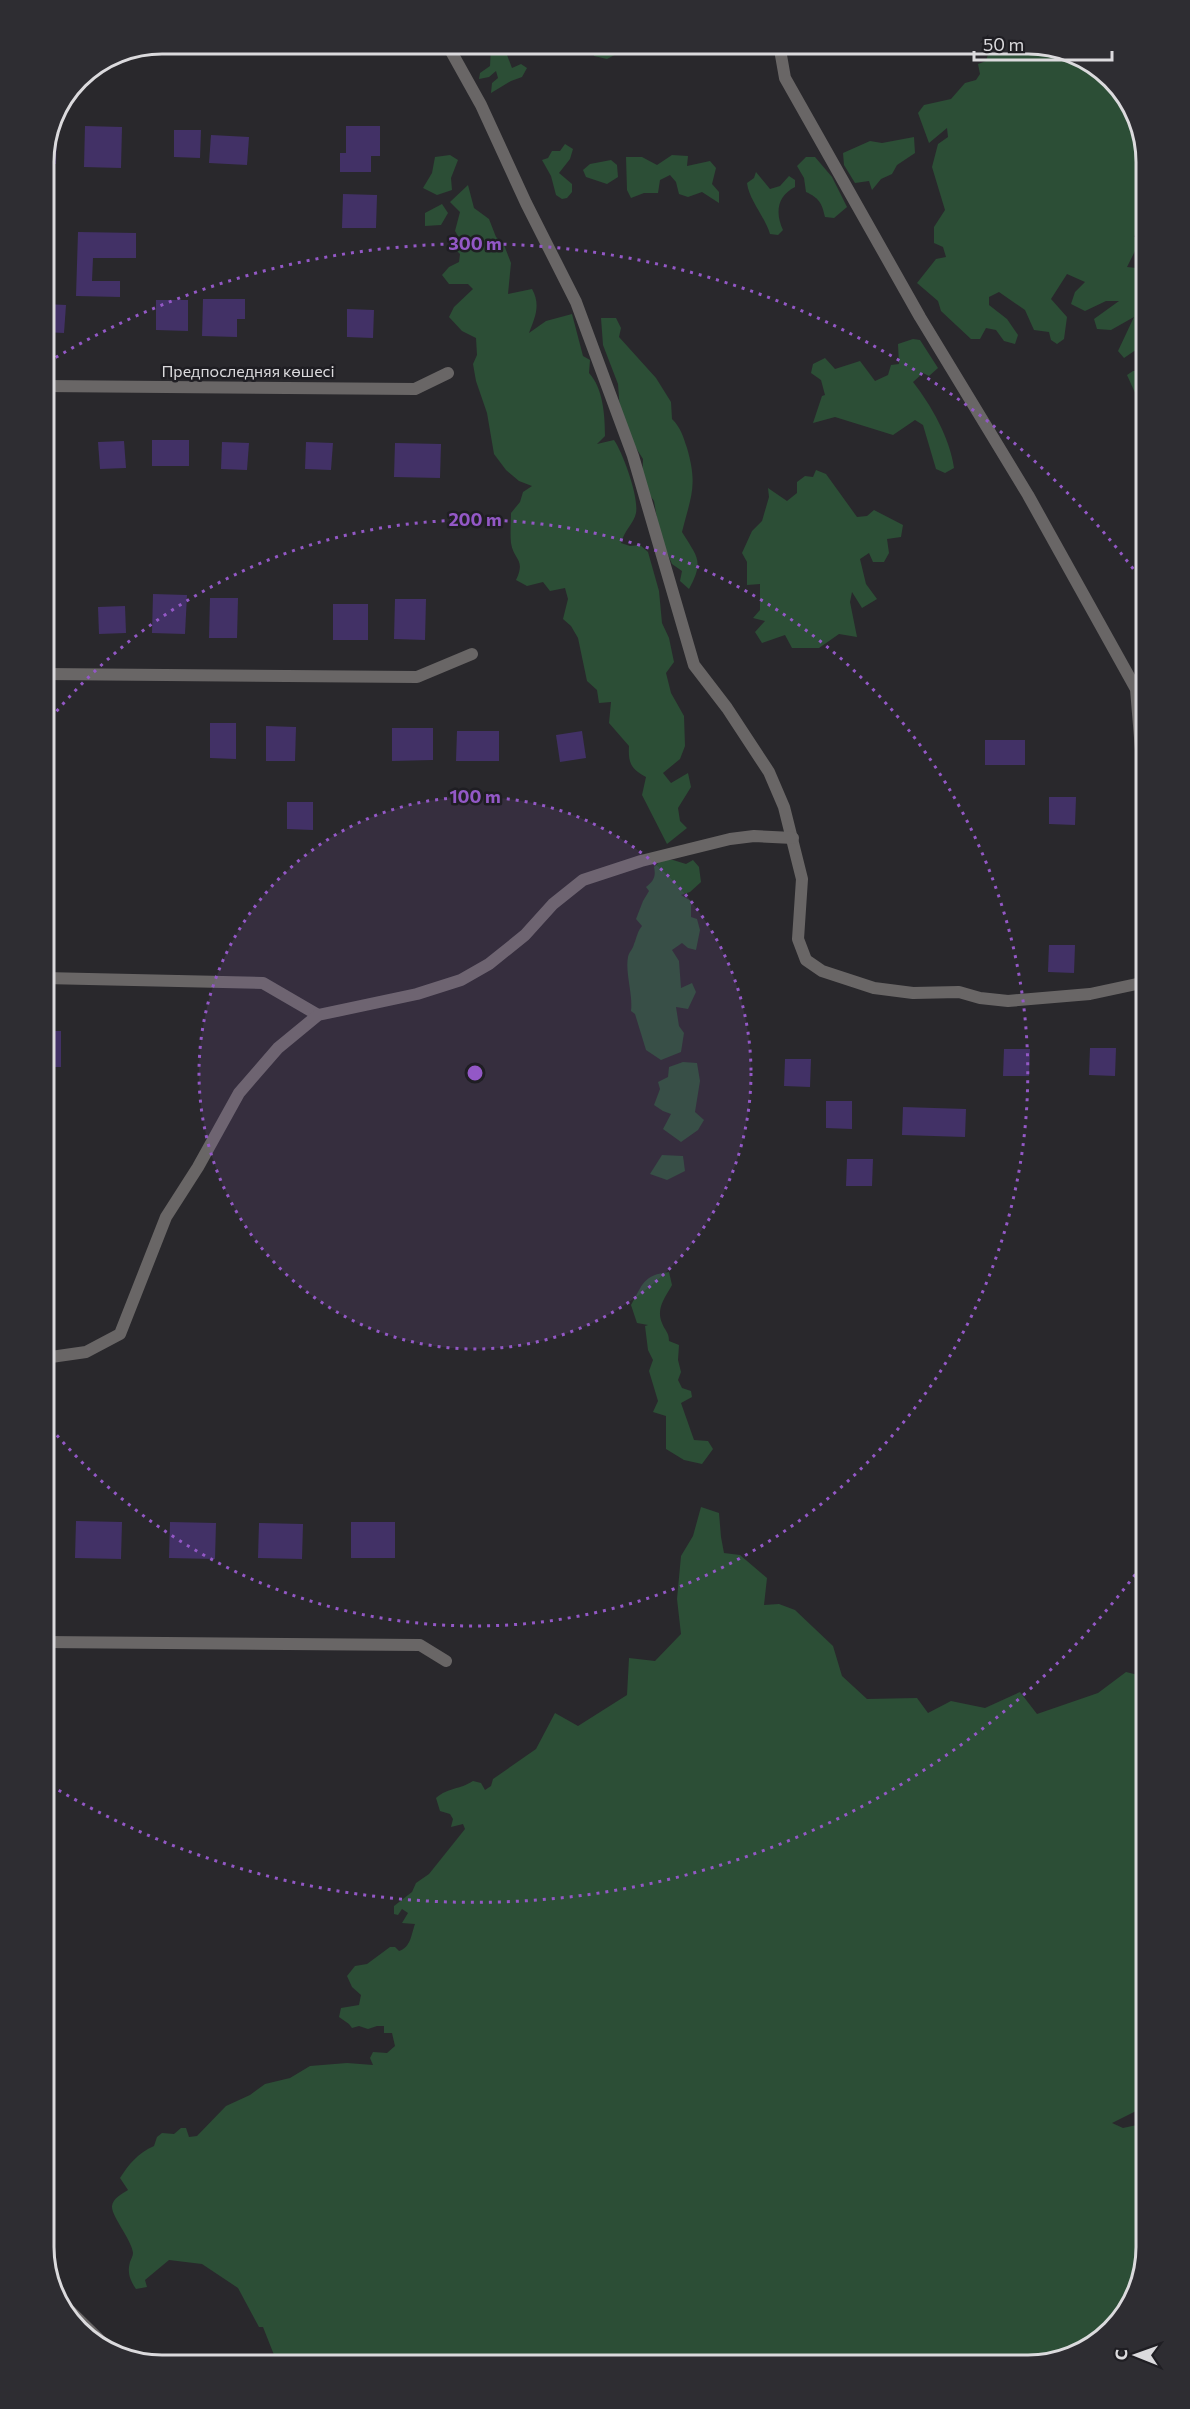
<svg xmlns="http://www.w3.org/2000/svg" width="1190" height="2409" viewBox="0 0 1190 2409" font-family="Commissioner,sans-serif">
  <style>
    .green { fill: #2c4e36 }
    .building { fill: #423166 }
    .lines { fill: none; stroke-linecap: round; stroke-linejoin: round }
    .street { stroke: #696666; stroke-width: 12 }
    .ring { fill: none; stroke: #9358c6; stroke-width: 3; stroke-dasharray: 3 6 }
    .labels { text-anchor: middle; stroke-width: 5; stroke-linejoin: round; paint-order: stroke }
    .street-label { font-size: 16px; fill: #dbdadd; stroke: #1f1e23 }
    .rim { fill: none; stroke: #dbdadd; stroke-width: 3 }
    .centre { fill: #9358c6; stroke: #1f1e23; stroke-width: 3 }
    .ring-label { font-size: 18px; text-anchor: middle; font-weight: bold; fill: #9358c6; stroke: #1f1e23; stroke-width: 5; stroke-linejoin: round; paint-order: stroke }
  </style>
  <rect width="100%" height="100%" fill="#29282c"/>
  <g class="green">
    <polygon points="497,44 509,44 507,55 512,68 521,64 527,68 522,77 511,81 491,93 492,83 498,78 496,71 489,77 479,79 480,73 490,66 491,45 496,47"/>
    <polygon points="590,44 622,44 622,51 607,59 594,56"/>
    <polygon points="1009,44 1036,44 1100,68 1138,117 1146,162 1146,203 1142,207 1144,215 1134,237 1142,237 1127,267 1146,269 1146,343 1124,358 1118,351 1134,317 1111,330 1097,329 1094,319 1119,301 1106,301 1085,311 1071,304 1075,292 1085,282 1067,274 1051,299 1067,317 1064,339 1057,344 1051,340 1049,332 1034,330 1025,310 999,292 989,297 989,305 1007,319 1018,335 1015,344 1004,341 996,330 986,328 980,339 971,339 941,311 938,301 917,283 936,259 946,257 943,247 934,243 934,227 945,210 932,167 938,144 948,137 947,128 929,143 918,113 924,105 951,99 965,83 976,80 980,74 978,64 986,61 990,48 1007,49"/>
    <polygon points="914,137 915,153 897,165 892,174 881,179 872,190 869,181 855,183 844,165 843,153 870,141 882,143"/>
    <polygon points="565,144 573,149 570,159 559,173 572,184 572,192 567,198 562,199 556,195 551,176 542,160 548,158 552,151 560,151"/>
    <polygon points="450,155 458,160 451,178 452,190 437,195 423,188 432,173 435,157"/>
    <polygon points="672,155 688,156 687,166 710,161 716,168 712,184 719,192 719,203 702,192 688,197 679,194 676,182 670,175 660,180 658,193 644,193 631,198 627,190 626,157 642,157 657,165"/>
    <path d="M806 157H815L832 177 847 207 834 218 825 217C822 203 819 198 806 192L804 178 797 166Z"/>
    <polygon points="611,160 617,165 618,177 607,184 586,177 583,170 590,164"/>
    <path d="M756 172 770 189 780 186 789 176 795 180V187C777 196 775 213 783 230L778 235 770 234C765 217 749 200 747 183L754 178Z"/>
    <path d="M468 185 474 208 489 219 496 237 504 245 511 263 508 294 532 289C541 305 535 317 529 333L546 321 572 314 583 356 590 360 589 373C603 388 605 415 605 436L597 444 614 440C623 453 639 497 636 513 634 523 624 531 621 543L630 546 640 545 648 552 659 591 662 623 669 638 674 662 666 673 671 693 684 716 685 746 680 759 663 773 671 783 688 773 691 787 678 808 680 821 687 828 667 844 642 795 646 777C631 769 628 763 629 746L609 723 611 702 599 703 597 690 587 681 578 638 571 626 563 619 568 599 565 588 550 591 543 582 527 586 516 580C526 559 514 561 511 543 510 534 511 522 511 513L520 502 523 492 532 486 519 481 506 470 494 454 487 413 476 381 473 364 477 355 476 338 462 331 449 317 454 307 473 289 468 284H449L442 275 449 267 459 262 460 254 456 250 462 243 455 231 460 212 450 202Z"/>
    <polygon points="442,204 448,213 441,225 425,226 425,213"/>
    <path d="M601 318H616L621 328 619 337 656 378 671 402 672 419C681 428 683 436 687 448 698 486 691 496 682 532 698 558 704 561 689 589L680 581 682 571 672 564 660 536 654 501 642 484 643 459 621 424 618 384 603 345Z"/>
    <path d="M913 339 920 340 938 368 929 376 923 373 913 382C931 405 950 438 954 468L945 473 936 469 923 425 915 420 893 435 835 417 813 423 822 396 825 395 821 380 811 373 813 364 825 358 835 369 860 361 875 381 888 375 891 365 899 364 898 344Z"/>
    <polygon points="1133,371 1146,371 1146,411 1141,406 1127,375"/>
    <polygon points="816,470 826,474 857,517 867,516 874,510 903,525 901,537 887,539 889,553 884,562 873,562 869,553 860,559 866,584 877,599 862,608 852,592 850,602 857,637 839,634 819,648 792,648 785,635 762,643 755,632 765,621 753,618 760,610 760,584 747,585 747,562 742,553 752,531 762,521 769,497 768,488 787,501 797,493 797,482 805,476 813,477"/>
    <path d="M662 859 673 860 686 864 693 860 699 867 701 882 690 892 681 895 691 901V917L697 919 700 930 696 950 688 948 682 943 672 950 679 961 681 988 692 983 696 992 688 1009 676 1007 679 1026 684 1033 681 1052 661 1060 646 1050 635 1014 631 1011C633 994 625 973 628 957 629 952 633 949 634 944 637 937 637 932 642 926L636 919 643 901 649 891 646 887C654 881 656 876 654 867Z"/>
    <polygon points="683,1062 697,1063 700,1081 695,1112 704,1120 698,1130 681,1142 663,1129 671,1114 663,1111 654,1105 660,1089 658,1082 668,1077 669,1067"/>
    <polygon points="662,1155 683,1156 685,1171 667,1180 650,1174"/>
    <path d="M669 1272 672 1285C665 1298 656 1308 662 1323 665 1331 669 1332 669 1341L679 1345 678 1360 681 1372 678 1380 682 1388 691 1391 692 1397 681 1403 694 1440 708 1441 713 1449 702 1464 684 1460 666 1449V1416L653 1412 658 1401 649 1371 653 1360 648 1350 645 1326 648 1325 637 1323 631 1305C643 1284 643 1275 669 1272Z"/>
    <path d="M701 1507 719 1513 721 1537 724 1553 740 1555 767 1578 764 1605 779 1604 795 1610 833 1646 842 1676 867 1699 917 1698 928 1713 951 1701 985 1708 1020 1692 1037 1714 1098 1693 1126 1672 1146 1677V2106L1112 2123 1123 2128 1146 2123V2247L1126 2313 1073 2357 1028 2365H278L263 2327H259L238 2288 202 2264 169 2260 145 2280 147 2287 136 2289C130 2280 127 2273 130 2262 131 2259 133 2256 133 2253 132 2240 111 2216 112 2206 113 2198 122 2194 128 2190L120 2178C129 2164 138 2153 154 2146L157 2137 162 2133 174 2134 181 2128H186L189 2137 197 2136 226 2106 250 2095 265 2084 290 2078 310 2066 347 2063 373 2065 370 2058 373 2052 387 2053 395 2046 392 2033H384V2026H377L368 2029 359 2026 352 2028 349 2024 339 2017 341 2008 359 2005 361 1995 352 1987 347 1976 355 1966 367 1964 390 1947H395L399 1951C411 1947 411 1935 415 1924L402 1923 408 1913 402 1909 398 1915 394 1914V1906L412 1892 416 1883 429 1874 465 1829 463 1824 451 1827 453 1819 450 1814 440 1811 436 1798C449 1787 459 1790 473 1781L481 1783 485 1790 491 1786 493 1779 536 1749 555 1713 578 1726 627 1695 629 1658 655 1661 681 1634 677 1599 681 1556 693 1536Z"/>
  </g>
  <g class="building">
    <polygon points="51,126 57,127 56,164 44,164 44,155"/>
    <polygon points="85,126 122,127 121,168 84,167"/>
    <polygon points="346,126 380,126 380,156 371,156 371,172 340,172 340,153 346,153"/>
    <polygon points="174,130 201,130 200,158 174,157"/>
    <polygon points="211,135 249,137 247,165 209,163"/>
    <polygon points="343,194 377,195 376,228 342,228"/>
    <polygon points="78,232 136,233 136,258 93,258 92,281 120,281 120,297 76,296"/>
    <polygon points="203,299 245,299 245,319 237,319 237,337 202,336"/>
    <polygon points="156,300 188,300 188,331 156,330"/>
    <polygon points="44,304 66,305 64,333 44,332"/>
    <polygon points="347,309 374,310 373,338 347,337"/>
    <rect x="152" y="440" width="37" height="26"/>
    <polygon points="124,441 126,468 100,469 98,442"/>
    <polygon points="222,442 249,443 247,470 221,469"/>
    <polygon points="306,442 333,443 331,470 305,469"/>
    <polygon points="395,443 441,444 440,478 394,477"/>
    <polygon points="153,594 187,595 185,634 152,633"/>
    <polygon points="210,598 238,598 237,638 209,638"/>
    <polygon points="395,599 426,599 425,640 394,639"/>
    <rect x="333" y="604" width="35" height="36"/>
    <polygon points="125,606 126,633 99,634 98,607"/>
    <polygon points="210,723 236,723 236,759 210,758"/>
    <polygon points="266,726 296,727 295,761 266,761"/>
    <polygon points="392,728 433,728 433,760 392,761"/>
    <polygon points="457,731 499,731 499,761 456,761"/>
    <polygon points="582,731 586,758 560,762 556,735"/>
    <rect x="985" y="740" width="40" height="25"/>
    <polygon points="1049,797 1076,797 1075,825 1049,824"/>
    <polygon points="287,802 313,802 313,830 287,829"/>
    <polygon points="1049,945 1075,945 1074,973 1048,972"/>
    <rect x="44" y="1031" width="17" height="36"/>
    <polygon points="1090,1048 1116,1048 1115,1076 1089,1075"/>
    <polygon points="1004,1049 1030,1049 1029,1076 1003,1076"/>
    <polygon points="785,1059 811,1059 810,1087 784,1086"/>
    <polygon points="826,1101 852,1101 852,1129 826,1128"/>
    <polygon points="903,1107 966,1109 965,1137 902,1135"/>
    <polygon points="847,1159 873,1159 872,1186 846,1186"/>
    <polygon points="76,1521 122,1522 121,1559 75,1558"/>
    <polygon points="170,1522 216,1523 215,1559 169,1558"/>
    <rect x="351" y="1522" width="44" height="36"/>
    <polygon points="259,1523 303,1524 302,1559 258,1558"/>
  </g>
  <g class="lines">
    <g class="street">
      <polyline points="447,44 481,105 526,203 576,302 633,456 694,665 727,708 769,772 784,807 802,879 798,939 806,960 822,971 874,988 913,993 959,992 980,998 1008,1001 1090,994 1146,982"/>
      <polyline points="779,44 785,78 920,317 1028,495 1136,689 1143,774 1146,786"/>
      <polyline points="44,386 415,389 448,373"/>
      <polyline points="44,674 417,677 472,654"/>
      <polyline points="44,978 263,983 318,1015"/>
      <polyline points="44,1358 86,1352 120,1334 166,1217 198,1167 239,1093 278,1048 318,1015 417,994 461,980 489,964 525,935 553,904 583,880 641,861 730,839 754,836 793,838"/>
      <polyline points="44,1642 420,1645 446,1661"/>
      <polyline points="52,2291 64,2305 110,2350"/>
    </g>
  </g>
  <circle cx="475" cy="1073" r="276" fill="#9358c6" fill-opacity=".12"/>
  <g class="ring">
    <circle cx="475" cy="1073" r="276"/>
    <path d="M45 725A553 553 0 1 1 45 1421"/>
    <path d="M1146 1560A829 829 0 0 1 48 1784M48 362A829 829 0 0 1 1146 586"/>
  </g>
  <g class="labels">
    <g class="street-label">
      <text x="248" y="377">Предпоследняя көшесі</text>
    </g>
  </g>
  <path d="M0 0H1190V2409H0ZM162 54H1028A108 108 0 0 1 1136 162V2247A108 108 0 0 1 1028 2355H162A108 108 0 0 1 54 2247V162A108 108 0 0 1 162 54Z" fill="#2e2d32" fill-rule="evenodd"/>
  <path class="rim" d="M162 54H1028A108 108 0 0 1 1136 162V2247A108 108 0 0 1 1028 2355H162A108 108 0 0 1 54 2247V162A108 108 0 0 1 162 54Z"/>
  <circle cx="475" cy="1073" r="9" class="centre"/>
  <g class="ring-label">
    <text x="475" y="250">300 m</text>
    <text x="475" y="526">200 m</text>
    <text x="475" y="803">100 m</text>
  </g>
  <g transform="translate(1136 2355) rotate(271)" stroke="#1f1e23" stroke-width="4.5" paint-order="stroke">
  <path d="M0-4.5L10 22L0 15L-10 22Z" fill="#dbdadd"/>
  <text y="-9" font-size="16" font-weight="bold" text-anchor="middle" fill="#dbdadd">С</text>
  </g>
  <path d="M974 51v9h138v-9" fill="none" stroke="#dbdadd" stroke-width="3"/>
  <text x="983" y="51" font-size="18" fill="#dbdadd" stroke="#1f1e23" stroke-width="4.5" paint-order="stroke">50 m</text>
</svg>
